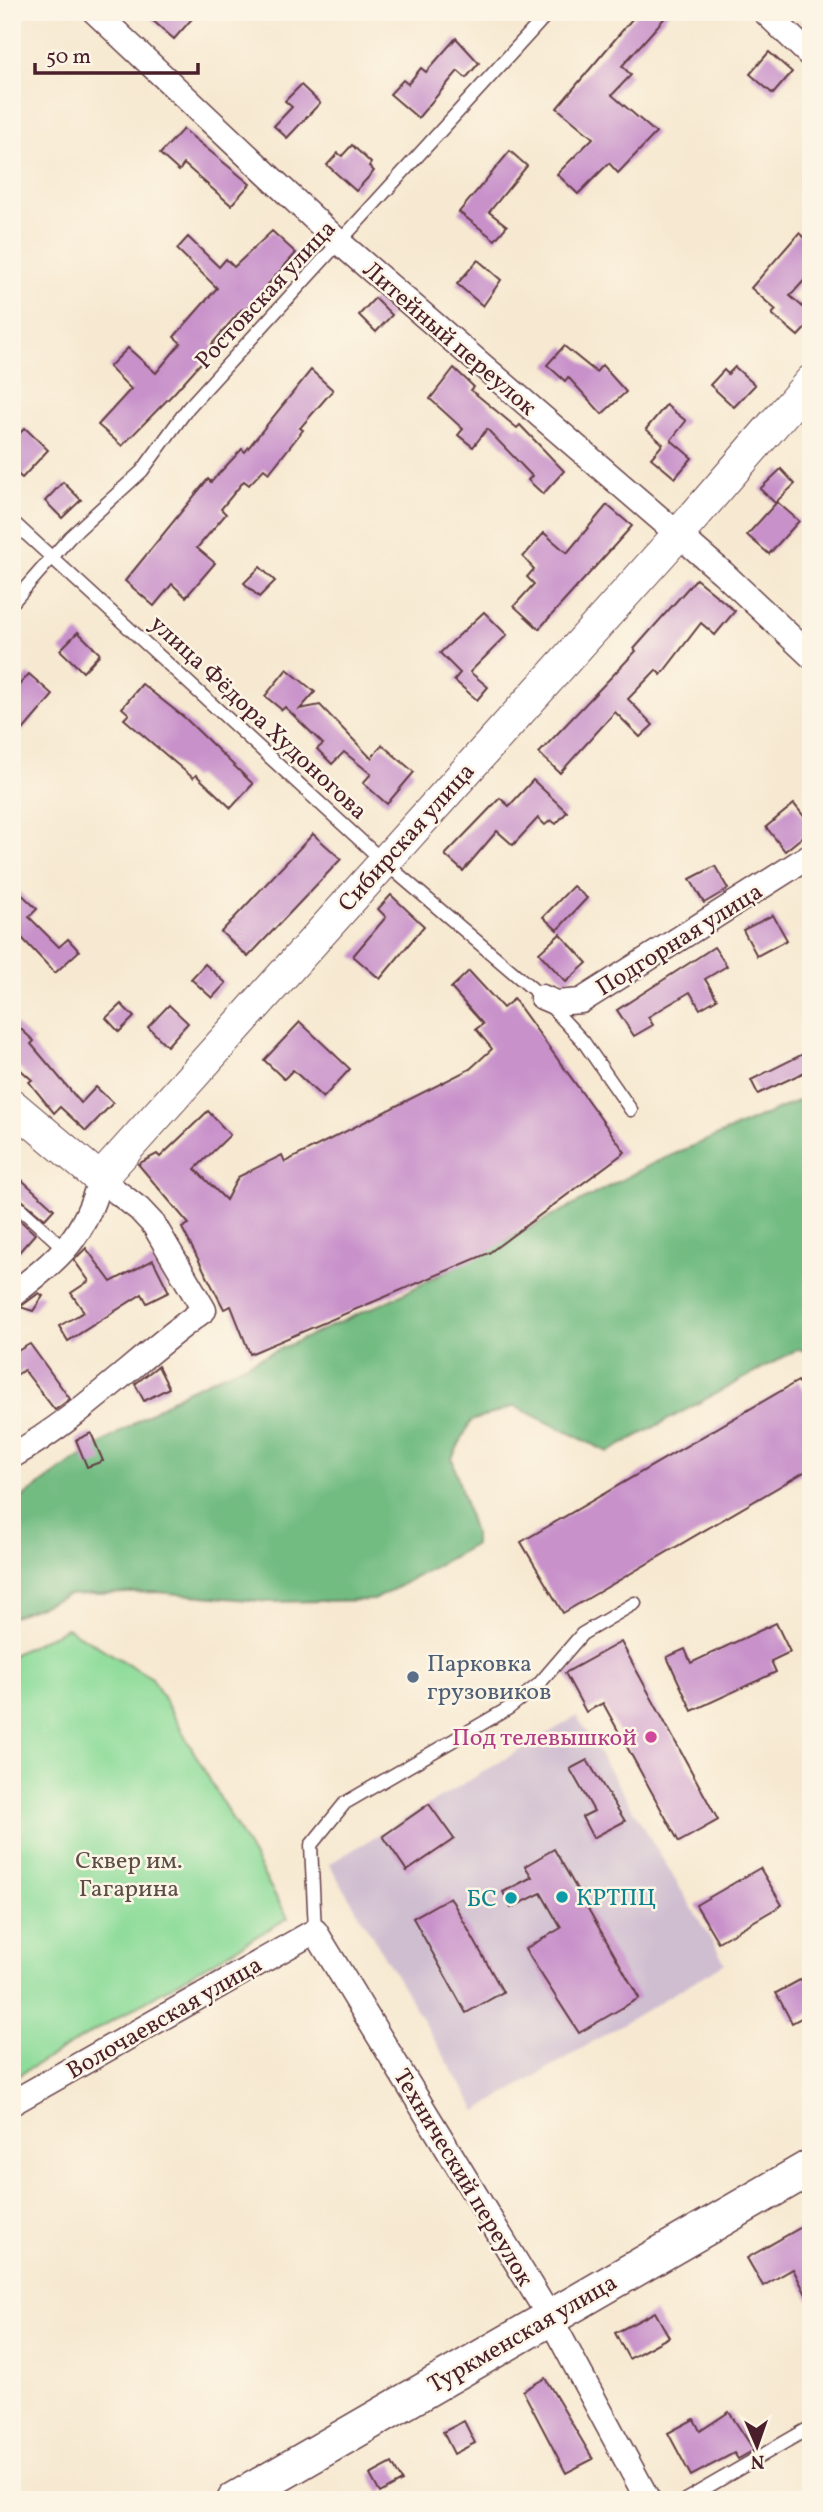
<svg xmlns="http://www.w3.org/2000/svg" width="823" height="2512" viewBox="0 0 823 2512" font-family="Vollkorn,serif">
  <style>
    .industrial { fill: #cfbdd0 }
    .green { fill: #8ddc9a; stroke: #6c7e62; stroke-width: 2 }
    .forest { fill: #72bc82; stroke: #5e6e56; stroke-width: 2 }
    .building { fill: #c891ca }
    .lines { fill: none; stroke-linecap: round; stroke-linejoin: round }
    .service-casing { stroke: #643d44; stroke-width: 15 }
    .minor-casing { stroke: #643d44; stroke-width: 27 }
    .tertiary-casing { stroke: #643d44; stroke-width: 34 }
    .secondary-casing { stroke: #643d44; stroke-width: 38 }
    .service { stroke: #fff; stroke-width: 12 }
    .minor { stroke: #fff; stroke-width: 24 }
    .tertiary { stroke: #fff; stroke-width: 32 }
    .secondary { stroke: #fff; stroke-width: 35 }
    .service-dot { fill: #5c6f8a; stroke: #fcf5e5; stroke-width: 2.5 }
    .hotel-dot { fill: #d1479c; stroke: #fcf5e5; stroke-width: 2.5 }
    .culture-dot { fill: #0f9aa8; stroke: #fcf5e5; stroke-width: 2.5 }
    .labels { text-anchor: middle; stroke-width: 5; stroke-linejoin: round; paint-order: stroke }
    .street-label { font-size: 24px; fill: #4a1f2b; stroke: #fcf5e5 }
    .service-label { font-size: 24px; fill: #4e5e75; stroke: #fcf5e5; text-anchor: start }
    .hotel-label { font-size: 24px; fill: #b23c85; stroke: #fcf5e5; text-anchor: end }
    .park-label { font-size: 24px; fill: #5b4e47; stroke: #fcf5e5 }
    .culture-label { font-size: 24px; fill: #0d838f; stroke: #fcf5e5; text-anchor: start }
  </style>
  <rect width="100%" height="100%" fill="#fcf5e5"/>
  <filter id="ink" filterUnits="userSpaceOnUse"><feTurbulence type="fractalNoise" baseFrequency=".0143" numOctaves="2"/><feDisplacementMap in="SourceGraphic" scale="14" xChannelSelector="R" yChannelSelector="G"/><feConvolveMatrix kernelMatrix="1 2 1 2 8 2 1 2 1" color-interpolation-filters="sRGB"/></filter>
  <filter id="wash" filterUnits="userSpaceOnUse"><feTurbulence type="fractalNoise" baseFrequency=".00686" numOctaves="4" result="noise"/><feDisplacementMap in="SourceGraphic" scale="28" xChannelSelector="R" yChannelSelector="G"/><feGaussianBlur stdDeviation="1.57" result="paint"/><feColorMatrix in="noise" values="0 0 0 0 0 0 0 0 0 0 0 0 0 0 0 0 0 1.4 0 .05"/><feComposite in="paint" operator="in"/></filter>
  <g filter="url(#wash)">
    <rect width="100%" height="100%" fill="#f7e9d1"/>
    <polygon class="industrial" points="577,1716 725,1963 477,2111 329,1864"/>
    <polygon class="green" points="67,1628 152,1678 288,1918 12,2079 12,1655"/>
    <polygon class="forest" points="811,1095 811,1352 798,1349 608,1452 515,1406 471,1421 452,1458 474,1534 474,1545 374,1600 271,1602 157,1592 68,1595 12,1617 12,1505 72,1462 186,1391 401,1295 654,1163"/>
    <g id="blocks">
      <g class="building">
        <polygon points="143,12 198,12 174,39"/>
        <polygon points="638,12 670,12 622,66 631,75 612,95 656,133 618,173 609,163 578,194 557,174 593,138 557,108"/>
        <polygon points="456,38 479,63 466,78 458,71 418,118 390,94 403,80 408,84 421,68 426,72"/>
        <polygon points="769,52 792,72 773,94 750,74"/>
        <polygon points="301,85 320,103 287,138 274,126 292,107 285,101"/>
        <polygon points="183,129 250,184 231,205 184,164 179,171 160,154"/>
        <polygon points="352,145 371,163 369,166 374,171 356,191 327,165 338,153 342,156"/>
        <polygon points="510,151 527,166 489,212 507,226 495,240 459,212"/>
        <polygon points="272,231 296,253 246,309 241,310 212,344 215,347 174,393 122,446 98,425 131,389 109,367 128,348 156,373 181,343 174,337 217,288 177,249 188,237 219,267 226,259 234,267"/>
        <polygon points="799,233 811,244 811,273 790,296 811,314 811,322 798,336 772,314 776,310 751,288"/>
        <polygon points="478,260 501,280 483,306 457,284"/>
        <polygon points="375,298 392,315 376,332 359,315"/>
        <polygon points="564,346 596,372 602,365 626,392 602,414 568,377 565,381 547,365"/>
        <polygon points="735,367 755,385 734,407 710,385 724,370 728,374"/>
        <polygon points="454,368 474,387 471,390 517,428 520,425 564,471 543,494 528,480 532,476 487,429 473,447 458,435 463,429 430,399"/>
        <polygon points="311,370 333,390 300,428 303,430 269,473 264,469 249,485 244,481 221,509 226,514 197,548 215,563 186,597 172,584 154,606 125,581 208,479 211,482 242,449 245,452"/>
        <polygon points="666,405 686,421 671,440 692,458 675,478 651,458 663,444 646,429"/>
        <polygon points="25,428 48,450 22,478 12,469 12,441"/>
        <polygon points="781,469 795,484 775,503 760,489"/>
        <polygon points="63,482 81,500 62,518 45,501"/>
        <polygon points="777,502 799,521 769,554 747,535"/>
        <polygon points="607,505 632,526 539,629 514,606 534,584 527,577 534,569 523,557 544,533 567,553"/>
        <polygon points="260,567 275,581 259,597 244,583"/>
        <polygon points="696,579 735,611 715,635 701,623 661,675 656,670 628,699 653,725 640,737 615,712 560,773 539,753 636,651 634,649"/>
        <polygon points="484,612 507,635 470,672 488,687 477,700 454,680 460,673 440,653"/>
        <polygon points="78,632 100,654 83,672 60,650"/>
        <polygon points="287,669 315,692 300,709 320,705 371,758 382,745 414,772 387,804 363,783 371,774 344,752 332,764 317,749 323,744 285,707 282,710 265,696"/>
        <polygon points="29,674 53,695 12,743 12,693"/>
        <polygon points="142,684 185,718 253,784 231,808 196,775 193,778 124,719 129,714 122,708"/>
        <polygon points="533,780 567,812 556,824 551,820 545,825 538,818 513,845 497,831 463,871 445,855 500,798 509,806"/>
        <polygon points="794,804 811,825 811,830 785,851 766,827"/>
        <polygon points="313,834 341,859 248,957 221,932"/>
        <polygon points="715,866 728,889 704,903 690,879"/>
        <polygon points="12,885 37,909 29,917 59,947 68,939 79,951 55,973 23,939 15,932 12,935"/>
        <polygon points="573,886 587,898 557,930 543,917"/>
        <polygon points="391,895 424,926 380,979 353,956 386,917 378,909"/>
        <polygon points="773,915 787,940 757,956 743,930"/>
        <polygon points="560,934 587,963 566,982 539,953"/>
        <polygon points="714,947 727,966 705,979 717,999 700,1009 690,992 648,1017 653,1025 634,1036 617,1010"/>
        <polygon points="205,964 226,983 212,998 191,979"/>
        <polygon points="469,971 503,1008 514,999 625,1152 489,1253 250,1354 231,1306 224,1309 182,1228 189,1224 138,1164 157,1154 160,1157 208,1111 230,1135 195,1169 226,1200 238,1177 282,1155 285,1162 470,1069 492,1049 476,1029 483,1024 451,988"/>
        <polygon points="121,1004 134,1017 119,1032 106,1018"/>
        <polygon points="169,1005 188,1023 167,1046 148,1027"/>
        <polygon points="12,1021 34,1041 31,1044 81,1103 96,1087 113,1103 86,1131 60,1107 54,1113 29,1082 32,1080 12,1062"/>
        <polygon points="300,1022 350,1069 323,1098 293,1070 284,1079 264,1060"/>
        <polygon points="811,1050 811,1069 758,1094 751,1080"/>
        <polygon points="12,1171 54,1209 45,1219 12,1192"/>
        <polygon points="12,1213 35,1234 12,1260"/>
        <polygon points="86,1248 111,1282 153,1260 169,1292 147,1303 142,1294 68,1341 59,1326 84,1312 71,1293 89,1281 74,1260"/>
        <polygon points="39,1293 43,1296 33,1311 20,1307"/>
        <polygon points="30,1344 70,1399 55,1410 24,1370 12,1378 12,1354"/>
        <polygon points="158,1366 169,1388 144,1401 135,1384"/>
        <polygon points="798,1381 811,1402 811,1468 563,1613 521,1542"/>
        <polygon points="91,1433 103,1461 87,1467 76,1440"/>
        <polygon points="776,1623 790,1652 771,1661 776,1672 692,1711 667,1657 685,1649 691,1663"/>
        <polygon points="621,1642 718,1820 679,1842 603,1703 586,1712 565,1673"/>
        <polygon points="587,1760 625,1821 593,1838 582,1817 594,1811 570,1769"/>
        <polygon points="429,1804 454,1839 407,1871 383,1836"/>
        <polygon points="554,1849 639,1998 579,2033 525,1949 561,1928 541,1893 511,1908 503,1892 532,1877 525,1866"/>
        <polygon points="760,1868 782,1905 718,1942 696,1905"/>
        <polygon points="450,1897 503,1992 466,2013 413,1918"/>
        <polygon points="811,1974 811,2013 792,2023 776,1993"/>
        <polygon points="805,2225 811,2234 811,2304 793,2269 763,2286 747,2258"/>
        <polygon points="655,2312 669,2337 629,2359 615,2333"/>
        <polygon points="545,2378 593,2459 566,2473 523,2391"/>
        <polygon points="729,2412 754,2450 738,2459 734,2453 691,2476 668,2433 694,2419 700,2431"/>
        <polygon points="464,2421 475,2443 454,2454 443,2432"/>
        <polygon points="392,2463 402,2481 380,2493 370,2475"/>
      </g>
    </g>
  </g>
  <g filter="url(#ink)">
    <use href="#blocks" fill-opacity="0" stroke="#643d44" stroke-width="2"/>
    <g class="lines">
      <defs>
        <g id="service">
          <polyline points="12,521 383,861 542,997 583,1041 631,1110"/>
          <polyline points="12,603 70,537 142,471 188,408 549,12"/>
          <polyline points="12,1201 65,1249"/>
          <polyline points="315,1931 311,1845 345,1803 509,1708 539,1684 582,1634 635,1603"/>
          <polyline points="685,2500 811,2427"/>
        </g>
        <g id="minor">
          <polyline points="95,12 340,243 723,573 811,656"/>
          <polyline points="765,12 811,56"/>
          <polyline points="542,997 556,1003 581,1001 811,855"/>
          <path d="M12 1295C59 1258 84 1239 100 1179L139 1209 154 1225 204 1310C138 1357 83 1416 12 1456"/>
          <polyline points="12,2103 315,1931 549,2316 648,2500"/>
        </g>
        <polyline id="tertiary" points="12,1105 100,1179 677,536 811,381"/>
        <polyline id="secondary" points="235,2500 811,2167"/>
      </defs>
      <use href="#service" class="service-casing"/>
      <use href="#minor" class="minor-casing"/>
      <use href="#tertiary" class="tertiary-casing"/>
      <use href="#secondary" class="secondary-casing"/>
      <use href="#service" class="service"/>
      <use href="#minor" class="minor"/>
      <use href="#tertiary" class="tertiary"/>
      <use href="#secondary" class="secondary"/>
    </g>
  </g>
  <circle class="service-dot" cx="413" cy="1677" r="7"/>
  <circle class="hotel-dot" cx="651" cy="1737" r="7"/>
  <g class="culture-dot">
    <circle cx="562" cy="1897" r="7"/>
    <circle cx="511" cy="1898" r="7"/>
  </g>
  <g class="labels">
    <g class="street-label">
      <text transform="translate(265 294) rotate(-47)" y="8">Ростовская улица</text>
      <text transform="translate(450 338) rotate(41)" y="8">Литейный переулок</text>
      <text transform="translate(259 717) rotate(43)" y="8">улица Фёдора Худоногова</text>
      <text transform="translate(406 837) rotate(-48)" y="8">Сибирская улица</text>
      <text transform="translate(679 939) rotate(-32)" y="8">Подгорная улица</text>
      <text transform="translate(164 2017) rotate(-30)" y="8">Волочаевская улица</text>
      <text transform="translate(464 2177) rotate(59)" y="8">Технический переулок</text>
      <text transform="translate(522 2333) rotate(-30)" y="8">Туркменская улица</text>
    </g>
    <g class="service-label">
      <text x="427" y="1671">Парковка<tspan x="427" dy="28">грузовиков</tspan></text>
    </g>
    <g class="hotel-label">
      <text x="637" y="1745">Под телевышкой</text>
    </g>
    <g class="park-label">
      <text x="129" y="1868">Сквер им.<tspan x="129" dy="28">Гагарина</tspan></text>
    </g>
    <g class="culture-label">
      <text x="576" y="1905">КРТПЦ</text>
      <text x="497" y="1906" text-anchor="end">БС</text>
    </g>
  </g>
  <rect width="823" height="2512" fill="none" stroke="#fcf5e5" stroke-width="42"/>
  <g transform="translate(757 2446) rotate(178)" stroke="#fcf5e5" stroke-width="5" paint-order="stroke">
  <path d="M0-5L12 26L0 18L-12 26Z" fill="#4a1f2b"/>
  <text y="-10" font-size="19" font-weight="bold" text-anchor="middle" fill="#4a1f2b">N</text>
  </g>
  <path d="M35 63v10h163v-10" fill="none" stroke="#4a1f2b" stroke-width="3.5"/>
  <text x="46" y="63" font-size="21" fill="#4a1f2b" stroke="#fcf5e5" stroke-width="5" paint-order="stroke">50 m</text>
</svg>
